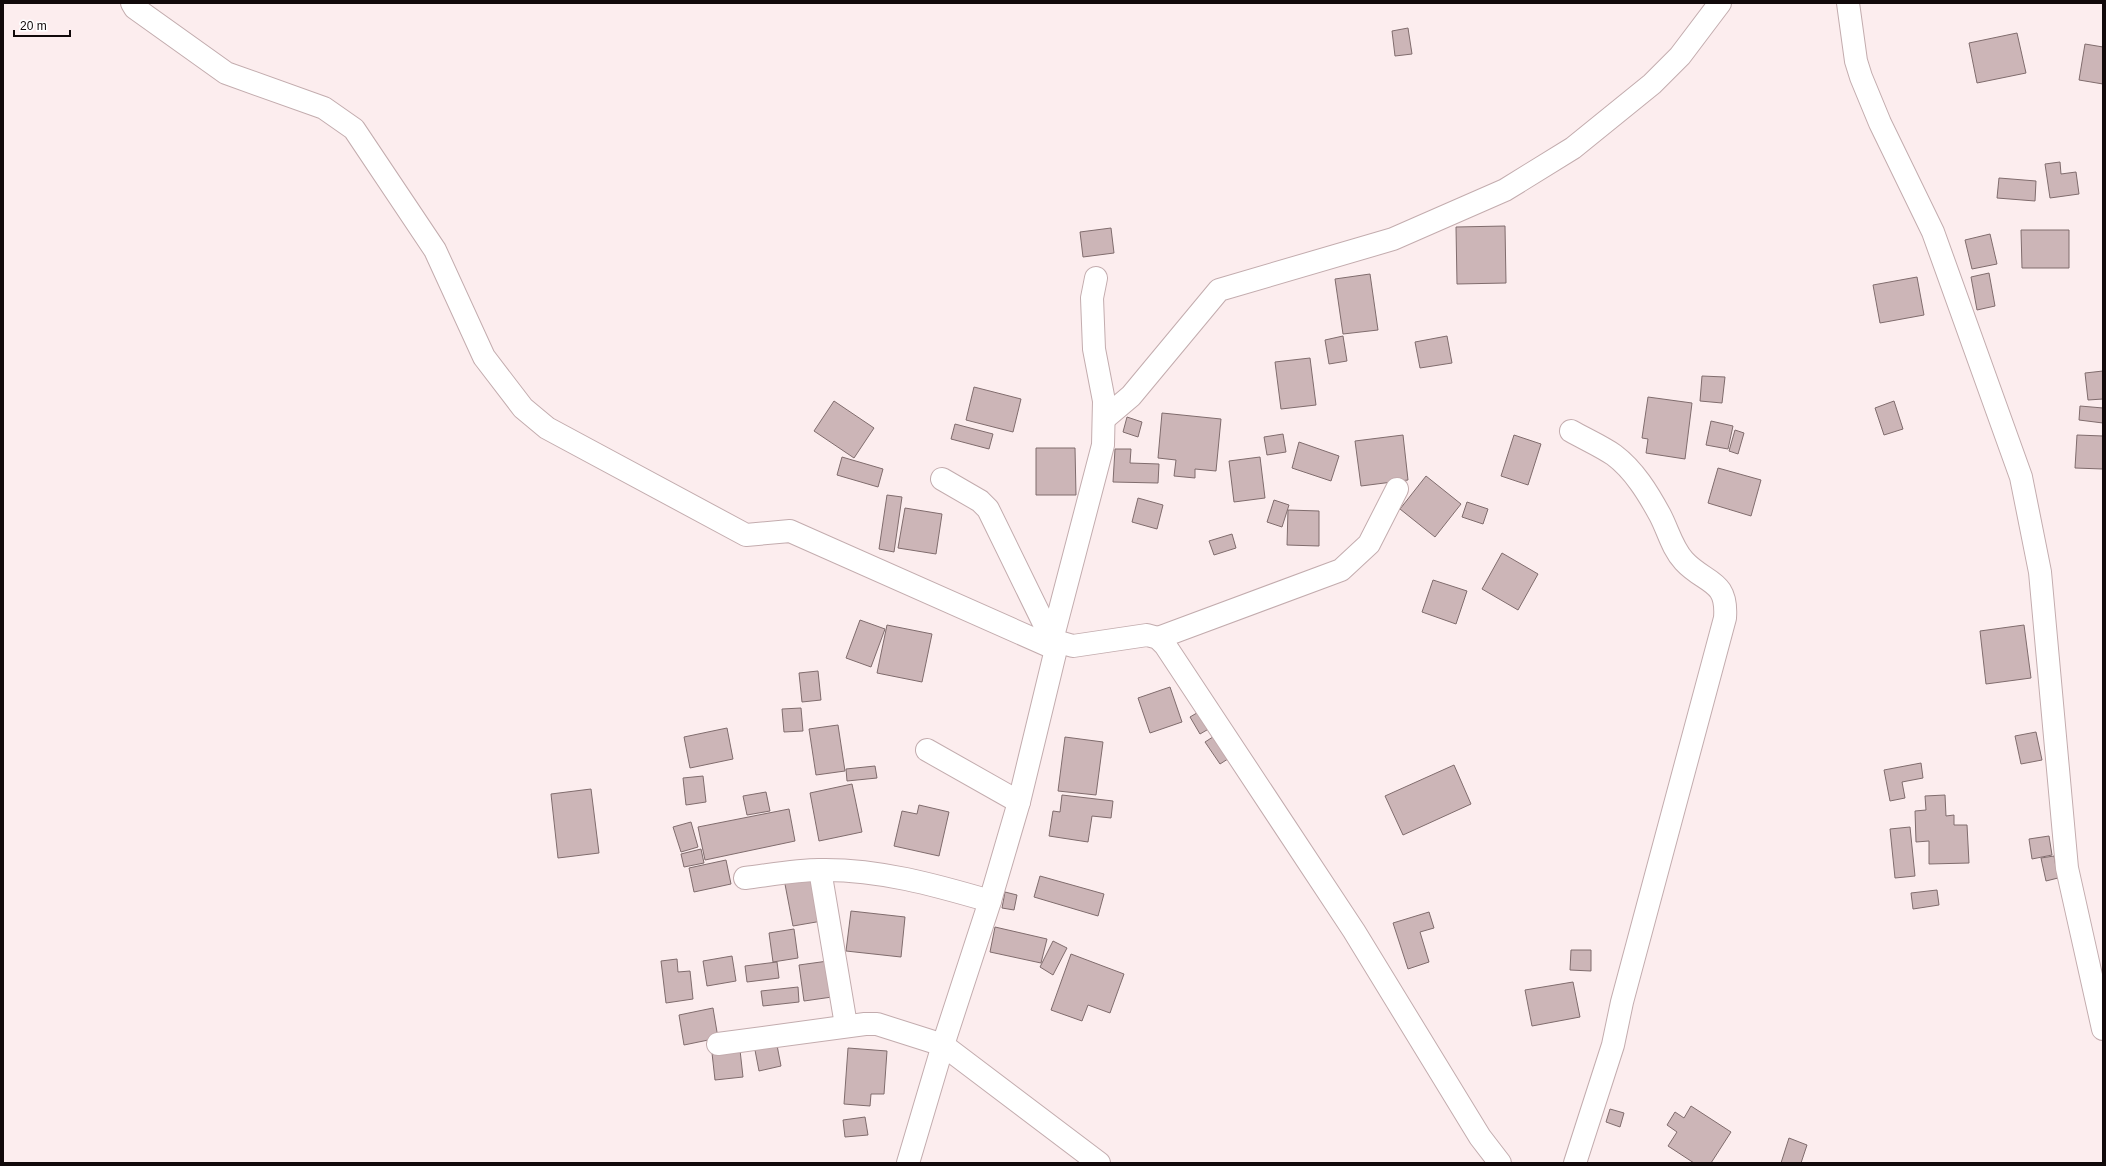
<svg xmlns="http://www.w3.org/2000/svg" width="2106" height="1166" viewBox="0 0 2106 1166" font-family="Helvetica,sans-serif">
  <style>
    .building { fill: #ccb5b7; stroke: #806c6d }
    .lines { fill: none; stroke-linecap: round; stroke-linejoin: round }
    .minor-casing { stroke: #c3acae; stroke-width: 24 }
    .minor { stroke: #fff; stroke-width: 22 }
  </style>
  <rect width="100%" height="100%" fill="#fcedee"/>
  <g class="building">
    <polygon points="1408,28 1412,54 1395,56 1392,31"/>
    <polygon points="2017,33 2026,73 1977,83 1969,43"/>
    <polygon points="2085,44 2103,47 2103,84 2079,80"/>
    <polygon points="2060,162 2061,174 2076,172 2079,194 2050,198 2045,164"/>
    <polygon points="1999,178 2036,181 2035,201 1997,198"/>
    <polygon points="1505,226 1506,283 1457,284 1456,227"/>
    <polygon points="1111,228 1114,253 1083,257 1080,232"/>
    <polygon points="2021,230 2069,230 2069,268 2022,268"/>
    <polygon points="1990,234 1997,264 1972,269 1965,240"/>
    <polygon points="1989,273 1995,306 1977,310 1971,277"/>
    <polygon points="1370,274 1378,330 1343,334 1335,279"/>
    <polygon points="1917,277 1924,315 1880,323 1873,285"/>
    <polygon points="1343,336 1347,361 1329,364 1325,340"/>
    <polygon points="1447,336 1452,363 1420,368 1415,342"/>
    <polygon points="1310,358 1316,405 1281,409 1275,362"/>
    <polygon points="2103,371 2103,399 2088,400 2085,373"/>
    <polygon points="1702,376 1725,377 1722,403 1700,401"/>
    <polygon points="974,387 1021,399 1013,432 966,420"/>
    <polygon points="1648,397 1692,403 1685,459 1646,453 1648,439 1642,438"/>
    <polygon points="834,401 874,428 854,458 814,431"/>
    <polygon points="1894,401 1903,429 1884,435 1875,408"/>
    <polygon points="2080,406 2103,408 2103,423 2079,420"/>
    <polygon points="1162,413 1221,419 1216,471 1195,469 1195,478 1174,476 1176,460 1158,458"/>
    <polygon points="1127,417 1142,422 1138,437 1123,432"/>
    <polygon points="1711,421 1733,426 1728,449 1706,445"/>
    <polygon points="955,424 993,434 989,449 951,439"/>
    <polygon points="1735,430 1744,433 1738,454 1729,451"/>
    <polygon points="1283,434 1286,452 1267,455 1264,437"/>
    <polygon points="1403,435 1408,480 1361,486 1355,441"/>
    <polygon points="1514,435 1541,444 1528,485 1501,476"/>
    <polygon points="2077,435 2103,436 2103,469 2075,468"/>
    <polygon points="1299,442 1339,456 1331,481 1292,468"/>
    <polygon points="1036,448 1075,448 1076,495 1036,495"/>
    <polygon points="1115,449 1131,449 1130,463 1159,464 1158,483 1113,482"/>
    <polygon points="842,457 883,469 878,487 837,475"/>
    <polygon points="1260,457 1265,498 1234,502 1229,461"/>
    <polygon points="1718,468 1761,480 1751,516 1708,503"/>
    <polygon points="1426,476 1461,504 1435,537 1400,509"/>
    <polygon points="887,495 902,497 894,552 879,549"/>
    <polygon points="1138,498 1163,505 1157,529 1132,522"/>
    <polygon points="1274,500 1289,505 1282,527 1267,522"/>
    <polygon points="1467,502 1488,509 1483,524 1462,517"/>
    <polygon points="905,508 942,514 936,554 898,548"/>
    <polygon points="1288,510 1319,511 1319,546 1287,545"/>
    <polygon points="1232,534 1236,548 1214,555 1209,541"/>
    <polygon points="1502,553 1538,574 1518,610 1482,589"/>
    <polygon points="1433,580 1467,591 1456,624 1422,612"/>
    <polygon points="860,620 885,629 871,667 846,658"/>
    <polygon points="887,625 932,634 922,682 877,673"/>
    <polygon points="2024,625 2031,678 1986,684 1980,631"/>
    <polygon points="818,671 821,700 802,702 799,673"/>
    <polygon points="1170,687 1182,722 1150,733 1138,698"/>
    <polygon points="801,708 803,731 784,732 782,709"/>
    <polygon points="1202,710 1212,727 1200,734 1190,717"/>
    <polygon points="838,725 845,771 816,775 809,729"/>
    <polygon points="727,728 733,759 690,768 684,737"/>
    <polygon points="2036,732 2042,760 2021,764 2015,736"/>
    <polygon points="1216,735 1231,757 1220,764 1205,742"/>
    <polygon points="1065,737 1103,742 1096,795 1058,791"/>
    <polygon points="1921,763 1923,778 1902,782 1905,798 1890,801 1884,770"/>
    <polygon points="1454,765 1471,804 1403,835 1385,796"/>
    <polygon points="875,766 877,778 847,781 846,769"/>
    <polygon points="703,776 706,802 686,805 683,778"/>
    <polygon points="852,784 862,832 819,841 810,793"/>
    <polygon points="591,789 599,853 558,858 551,794"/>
    <polygon points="766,792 770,811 747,815 743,796"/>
    <polygon points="1062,795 1113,801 1111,818 1092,816 1088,842 1049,836 1053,811 1060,812"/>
    <polygon points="1945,795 1946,816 1954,815 1954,825 1967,825 1969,863 1929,864 1929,841 1916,842 1915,811 1926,810 1925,796"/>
    <polygon points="919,805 949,812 939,856 894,846 902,811 917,814"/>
    <polygon points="789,809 795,841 705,860 698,827"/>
    <polygon points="691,822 698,847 681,852 673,827"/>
    <polygon points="1910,827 1915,876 1895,878 1890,829"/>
    <polygon points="2049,836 2052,855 2032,859 2029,839"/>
    <polygon points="701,849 704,863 684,867 681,854"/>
    <polygon points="2054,856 2058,878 2046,881 2041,858"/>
    <polygon points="726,860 731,884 694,892 689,868"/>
    <polygon points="813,873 822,921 793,926 784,879"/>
    <polygon points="1040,876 1104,894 1098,916 1034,897"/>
    <polygon points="1937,890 1939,905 1913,909 1911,893"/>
    <polygon points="1005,892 1017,895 1014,910 1002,908"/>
    <polygon points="851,911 905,917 901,957 846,951"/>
    <polygon points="1429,912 1434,928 1420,932 1429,962 1408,969 1393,923"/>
    <polygon points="995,927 1047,939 1041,963 990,952"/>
    <polygon points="794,929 798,958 773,962 769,933"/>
    <polygon points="1053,941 1067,948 1053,975 1040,967"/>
    <polygon points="1571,950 1591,950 1591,971 1570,970"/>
    <polygon points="1071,954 1124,974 1110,1013 1088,1005 1082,1021 1051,1010"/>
    <polygon points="732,956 736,981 707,986 703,961"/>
    <polygon points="677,959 678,972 690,971 693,999 666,1003 661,961"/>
    <polygon points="828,961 832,997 804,1001 799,965"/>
    <polygon points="777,962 779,978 747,982 745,966"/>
    <polygon points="1573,982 1580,1017 1532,1026 1525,990"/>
    <polygon points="798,987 799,1002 763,1006 761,991"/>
    <polygon points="713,1008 718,1038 684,1045 679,1015"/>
    <polygon points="776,1040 781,1066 759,1071 754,1045"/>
    <polygon points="848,1048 887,1051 884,1094 871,1094 870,1106 844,1104"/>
    <polygon points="740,1050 743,1077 715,1080 712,1053"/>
    <polygon points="1691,1106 1731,1132 1711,1163 1694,1163 1668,1146 1677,1132 1667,1125 1675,1112 1684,1118"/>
    <polygon points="1610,1109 1624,1113 1620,1127 1606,1122"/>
    <polygon points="865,1117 868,1135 845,1137 843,1120"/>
    <polygon points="1789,1138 1807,1145 1801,1163 1781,1163"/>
  </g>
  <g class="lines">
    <defs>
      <g id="minor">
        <polyline points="132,3 135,8 226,73 324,108 354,129 435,250 484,357 523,408 547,428 746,535 790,531 1056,649"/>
        <polyline points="1848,3 1856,61 1861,77 1880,123 1933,232 2021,477 2040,572 2067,868 2103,1029"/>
        <polyline points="1105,418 1131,396 1219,290 1393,239 1505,190 1573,148 1652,84 1680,56 1720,3"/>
        <path d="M1571 431C1585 439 1601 446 1614 455 1634 470 1648 493 1660 515 1668 530 1672 548 1684 561 1705 584 1728 579 1725 618L1622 1002 1613 1045 1575 1163"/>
        <polyline points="942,479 980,501 988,509 1052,640 1073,646 1147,635 1158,638 1165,645 1354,931 1480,1137 1500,1163"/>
        <polyline points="1158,638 1341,570 1369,544 1397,489"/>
        <polyline points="927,750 1019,802"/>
        <polyline points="820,870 846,1025"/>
        <path d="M745 878C770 875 796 870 820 870 879 869 935 885 990 901"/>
        <polyline points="718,1044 865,1024 877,1024 943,1045 1099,1163"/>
        <polyline points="908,1163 943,1045 990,901 1019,802 1056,649 1052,640 1103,445 1104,401 1094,349 1092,298 1096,278"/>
      </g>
    </defs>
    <use href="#minor" class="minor-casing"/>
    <use href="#minor" class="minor"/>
  </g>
  <rect width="2106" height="1166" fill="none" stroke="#11090a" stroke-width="8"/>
  <path d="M14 30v6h56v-6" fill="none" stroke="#11090a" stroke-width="2"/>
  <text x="20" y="30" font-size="12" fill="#11090a" stroke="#ffffff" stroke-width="3" paint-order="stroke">20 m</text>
</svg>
